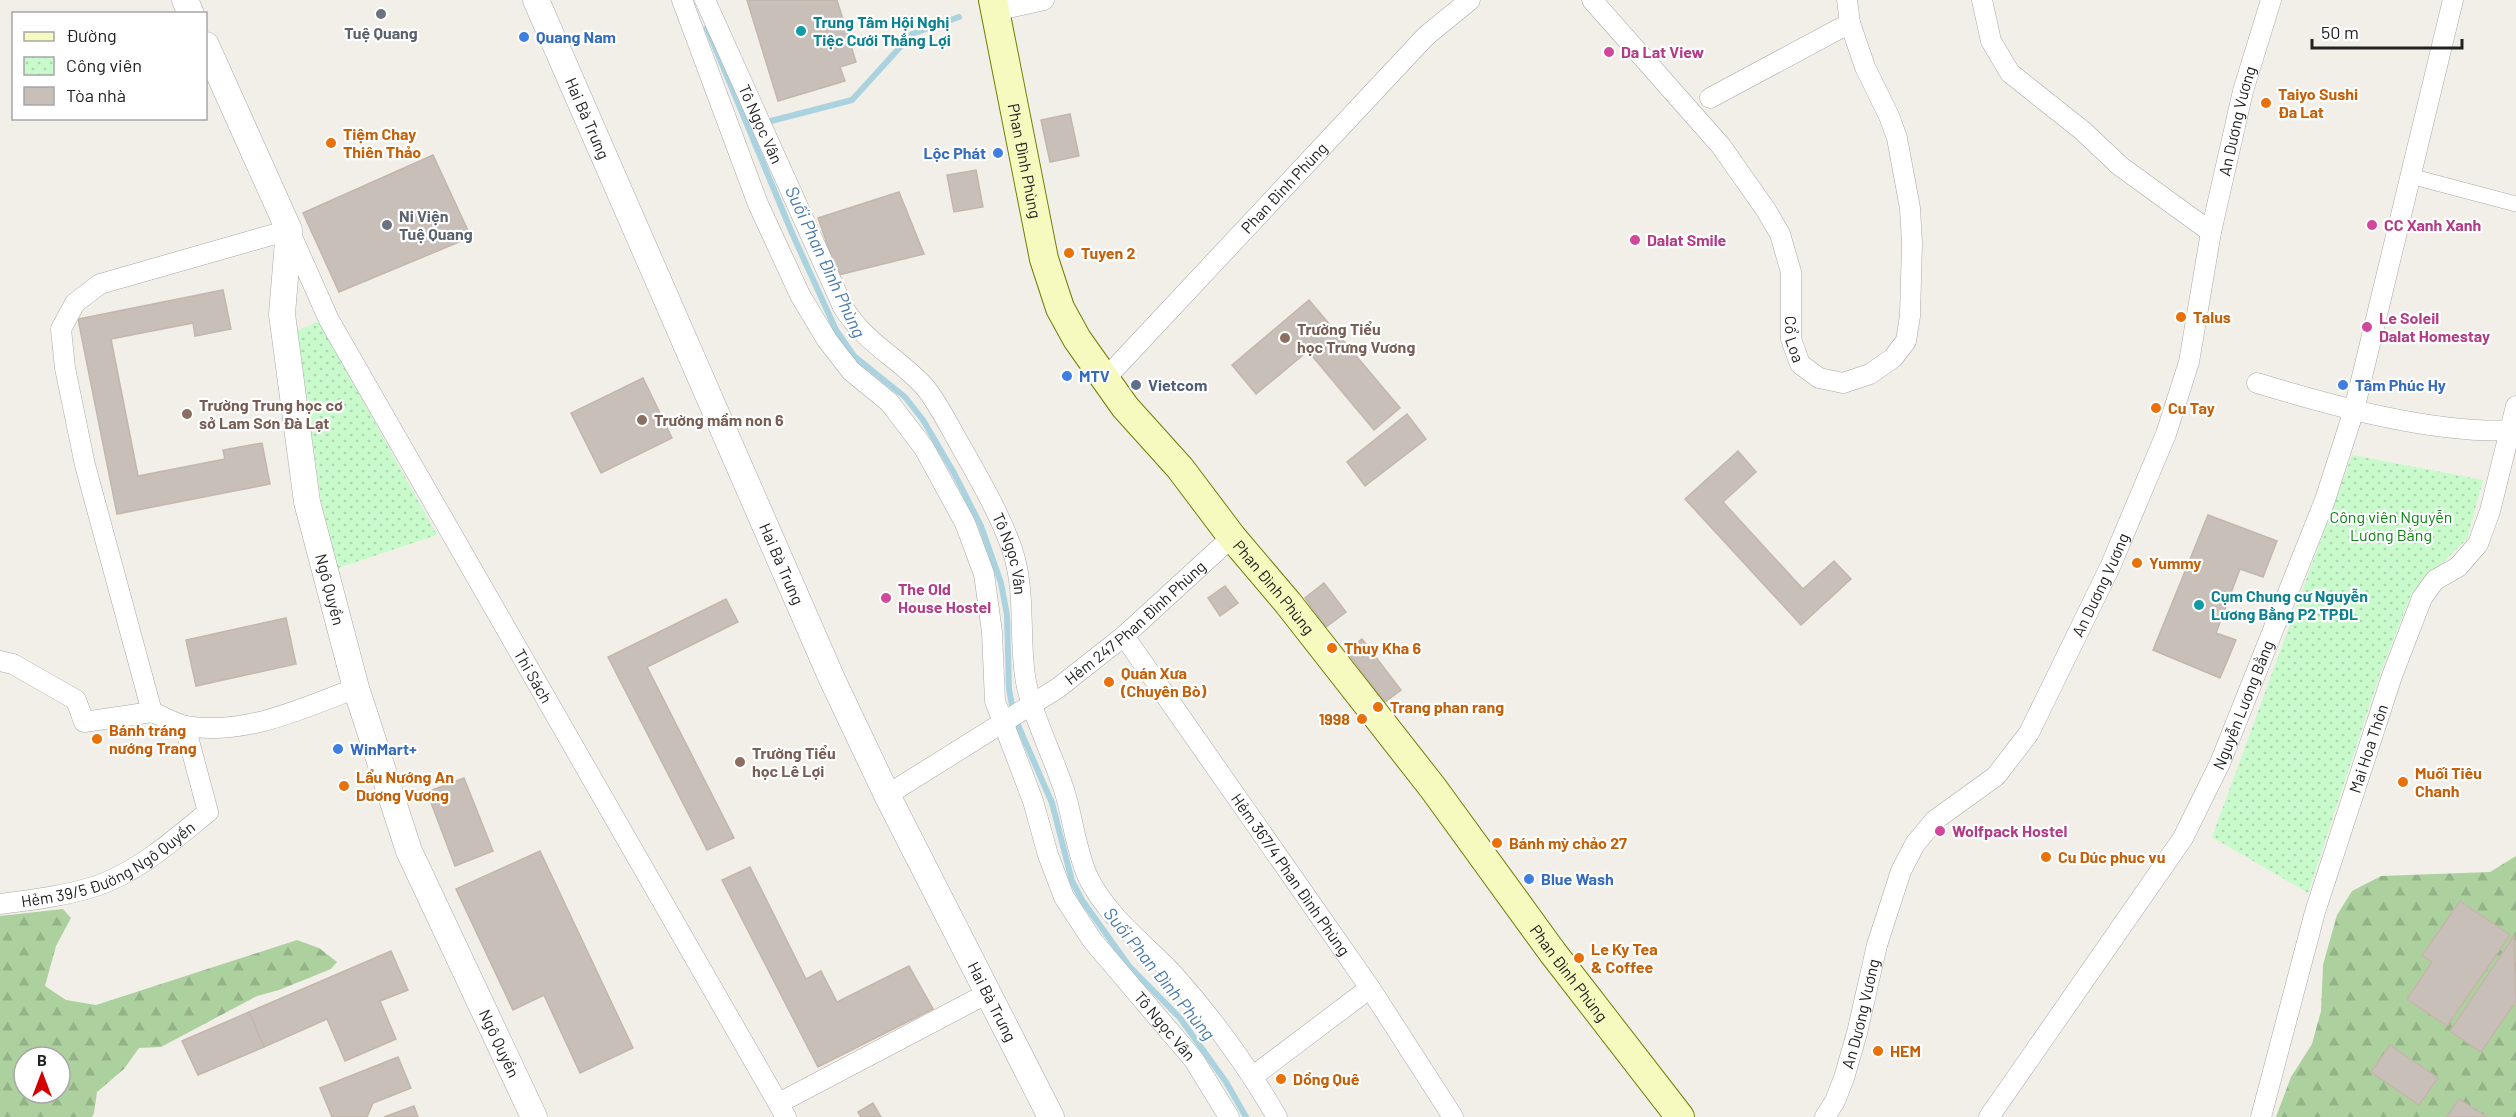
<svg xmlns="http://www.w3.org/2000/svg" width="2516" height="1117" viewBox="0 0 2516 1117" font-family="Barlow,sans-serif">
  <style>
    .forest { fill: url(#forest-firs); fill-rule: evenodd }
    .park { fill: url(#park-dots) }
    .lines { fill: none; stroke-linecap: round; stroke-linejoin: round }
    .stream { stroke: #aad3df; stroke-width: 6 }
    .building { fill: #c7bfb8; stroke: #c4b6ab; stroke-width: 1.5 }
    .pedestrian-casing { stroke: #a9a9a9; stroke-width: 16 }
    .minor-casing { stroke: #a9a9a9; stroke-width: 21 }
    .tertiary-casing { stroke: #a9a9a9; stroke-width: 27 }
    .secondary-casing { stroke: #707d05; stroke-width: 30 }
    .pedestrian { stroke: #fff; stroke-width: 15 }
    .minor { stroke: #fff; stroke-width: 20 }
    .tertiary { stroke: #fff; stroke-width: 26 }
    .secondary { stroke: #f7fabf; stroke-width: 28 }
    .worship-dot { fill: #6b7280; stroke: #fff; stroke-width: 2 }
    .culture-dot { fill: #0f9aa8; stroke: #fff; stroke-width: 2 }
    .shop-dot { fill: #3f7fe0; stroke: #fff; stroke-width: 2 }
    .hotel-dot { fill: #d1479c; stroke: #fff; stroke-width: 2 }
    .food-dot { fill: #e8710a; stroke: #fff; stroke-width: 2 }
    .education-dot { fill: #8d6e63; stroke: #fff; stroke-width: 2 }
    .service-dot { fill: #5c6f8a; stroke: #fff; stroke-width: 2 }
    .labels { text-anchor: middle; stroke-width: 4.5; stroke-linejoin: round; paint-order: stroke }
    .culture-label { font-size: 16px; font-weight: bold; fill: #0d838f; stroke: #fff; text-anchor: start }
    .worship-label { font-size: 16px; font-weight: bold; fill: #5b616d; stroke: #fff }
    .shop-label { font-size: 16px; font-weight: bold; fill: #366cbe; stroke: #fff; text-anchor: start }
    .hotel-label { font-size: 16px; font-weight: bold; fill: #b23c85; stroke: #fff; text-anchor: start }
    .food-label { font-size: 16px; font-weight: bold; fill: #c56008; stroke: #fff; text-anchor: start }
    .street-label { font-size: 16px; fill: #222; stroke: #fff }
    .education-label { font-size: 16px; font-weight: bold; fill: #785e54; stroke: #fff; text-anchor: start }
    .service-label { font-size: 16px; font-weight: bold; fill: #4e5e75; stroke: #fff; text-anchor: start }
    .park-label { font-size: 16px; fill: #0c8416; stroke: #fff }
    .water-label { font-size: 18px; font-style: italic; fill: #4a7aab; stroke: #fff }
  </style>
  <defs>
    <pattern id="forest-firs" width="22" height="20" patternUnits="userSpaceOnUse" patternTransform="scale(1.5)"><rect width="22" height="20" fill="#add19e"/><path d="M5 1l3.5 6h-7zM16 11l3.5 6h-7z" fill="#95b388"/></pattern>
    <pattern id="park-dots" width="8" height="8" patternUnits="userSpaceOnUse" patternTransform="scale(1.5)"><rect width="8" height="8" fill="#c8facc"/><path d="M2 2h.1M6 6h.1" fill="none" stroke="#acd6af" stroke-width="1.8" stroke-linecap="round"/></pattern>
  </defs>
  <rect width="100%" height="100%" fill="#f2efe9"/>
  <g class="forest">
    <polygon points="2516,856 2516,1117 2276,1117 2291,1077 2312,1044 2321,1011 2323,965 2337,915 2352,891 2381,876 2490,872"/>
    <path d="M63 909 71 918 56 946 45 986 66 1000 96 1005 297 940 319 948 337 962 331 969 279 990 257 996 161 1047 139 1048 124 1069 97 1092 94 1113 92 1117H0V916ZM24 1057H60V1093H24Z"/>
  </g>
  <g class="park">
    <polygon points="319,321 437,535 338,568 321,500 297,331"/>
    <polygon points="2352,455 2483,480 2467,539 2412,592 2379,677 2308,893 2212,837"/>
  </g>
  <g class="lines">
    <g class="stream">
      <polyline points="707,28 792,233 836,330 854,356 905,397 923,420 954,473 981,526 1001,583 1007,615 1009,689 1014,716 1052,803 1072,881 1082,900 1129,966 1180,1018 1226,1082 1246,1117"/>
      <polyline points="771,121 852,100 912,34 959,17"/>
    </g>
  </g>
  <g class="building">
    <polygon points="747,0 837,0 856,62 840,67 845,81 778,101"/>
    <polygon points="1070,114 1079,156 1050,162 1041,120"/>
    <polygon points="433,155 471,237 339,292 303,213"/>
    <polygon points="976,170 983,207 954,212 947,175"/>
    <polygon points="899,192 924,254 838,275 818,218"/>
    <polygon points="223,290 231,329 195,336 193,323 111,339 138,476 225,459 223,450 262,443 270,484 117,514 78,319"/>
    <polygon points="1309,300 1400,408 1374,430 1308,351 1256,394 1232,365"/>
    <polygon points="643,378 672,438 601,473 571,413"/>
    <polygon points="1407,414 1426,439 1365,486 1347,462"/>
    <polygon points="1738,451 1756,472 1723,502 1803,589 1834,561 1851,579 1801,625 1685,499"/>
    <polygon points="2208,515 2277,541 2263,577 2240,569 2216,633 2236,640 2220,678 2153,650"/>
    <polygon points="1324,583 1346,612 1326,627 1305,598"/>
    <polygon points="1225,586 1238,603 1220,616 1208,598"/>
    <polygon points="726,599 738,622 647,667 734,838 707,850 608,657"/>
    <polygon points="286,618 296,664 196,686 186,640"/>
    <polygon points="1362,639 1401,690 1385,702 1346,651"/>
    <polygon points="464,778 493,851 455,866 427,792"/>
    <polygon points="540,851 633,1048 580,1073 544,995 513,1010 456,889"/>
    <polygon points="750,867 806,979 821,971 837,1002 909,966 933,1009 818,1067 722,880"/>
    <polygon points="2460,901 2510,935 2447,1026 2407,999 2432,962 2422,955"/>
    <polygon points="2514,936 2516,1001 2481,1052 2450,1031"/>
    <polygon points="391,951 408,990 380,1001 396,1039 345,1061 327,1019 264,1047 249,1012"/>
    <polygon points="249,1012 264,1047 198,1075 182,1041"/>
    <polygon points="2390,1045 2438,1078 2419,1105 2371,1072"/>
    <polygon points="398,1057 411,1088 373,1103 367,1117 332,1117 320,1088"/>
    <polygon points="2459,1099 2487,1117 2447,1117"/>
    <polygon points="873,1103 881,1117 861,1117 858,1112"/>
    <polygon points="414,1106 418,1117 384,1117"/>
  </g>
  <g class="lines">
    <defs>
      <polyline id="pedestrian" points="2410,176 2516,204"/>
      <g id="minor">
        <path id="s1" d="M682 0 758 204 800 295 827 340 851 371 889 402 924 448 965 523 984 574 992 632 995 701 1033 801 1048 855 1064 897 1092 940 1194 1060 1229 1117"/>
        <path id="s2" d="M705 0 843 307C866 344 896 356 924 386 938 403 948 424 959 443 978 477 999 512 1012 549 1026 590 1019 634 1025 676 1030 712 1054 757 1065 793 1073 820 1076 849 1087 875 1106 916 1144 943 1174 975 1212 1018 1248 1067 1277 1117"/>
        <path id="s3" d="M1592 0 1721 146 1766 210 1780 234 1791 272V339L1800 364 1819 378 1843 383 1870 374 1893 358 1906 341 1910 316 1912 243 1910 208 1897 138 1889 116 1865 67 1850 23 1847 0"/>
        <polyline points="1982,0 1991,41 2010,73 2083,131 2120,166 2211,232"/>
        <polyline points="995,11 1044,0"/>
        <polyline points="1710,98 1850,23"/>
        <path id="s4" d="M1105 379 1426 36 1470 0"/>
        <path d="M2257 383C2333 406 2436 435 2516 430"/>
        <path id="s5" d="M1124 636 1370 988 1453 1117"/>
        <polyline points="0,661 13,664 76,700 84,722 152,712"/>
        <path id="s6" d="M356 688C302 709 244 736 186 726 175 724 162 716 152 712L85 465 65 368 61 329 75 303 100 284 289 230 329 320 786 1117"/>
        <path id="s7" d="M887 795 1058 688 1124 636 1232 537"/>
        <path id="s8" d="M0 904C32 900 80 894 109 881 146 865 177 837 208 812L185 726"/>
        <polyline points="1252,1077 1370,988"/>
        <polyline points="779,1103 988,993"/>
        <path id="s9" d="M1825 1117 1835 1101 1844 1078 1857 1033 1877 945 1901 871 1915 844 1935 820 1996 776 2029 733 2110 567 2166 434 2189 362 2211 232 2243 91 2271 0"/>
        <path id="s10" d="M1989 1117 2183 838 2220 763 2325 500 2354 410 2453 0"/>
        <path id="s11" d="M2261 1117 2315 912 2392 676 2422 598 2435 580 2458 567 2478 544 2490 511 2516 406"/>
      </g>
      <g id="tertiary">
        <polyline points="185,0 191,14"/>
        <path id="s12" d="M536 0 832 679 887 795 1051 1117"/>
        <path id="s13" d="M206 45 289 230 282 314 307 502 356 688 409 851 534 1117"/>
      </g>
      <g id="secondary">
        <path id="s14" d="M993 0 1044 259 1060 308 1077 339 1125 407 1180 468 1232 537 1288 603 1433 788 1553 953 1680 1117"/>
      </g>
    </defs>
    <use href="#pedestrian" class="pedestrian-casing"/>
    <use href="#minor" class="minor-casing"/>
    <use href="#tertiary" class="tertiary-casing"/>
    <use href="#secondary" class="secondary-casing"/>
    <use href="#pedestrian" class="pedestrian"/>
    <use href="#minor" class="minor"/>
    <use href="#tertiary" class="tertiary"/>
    <use href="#secondary" class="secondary"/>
  </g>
  <g class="worship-dot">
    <circle cx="381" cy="14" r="6"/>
    <circle cx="387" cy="225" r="6"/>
  </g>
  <g class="culture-dot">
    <circle cx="801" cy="31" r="6"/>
    <circle cx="2199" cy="605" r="6"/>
  </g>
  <g class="shop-dot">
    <circle cx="524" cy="37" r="6"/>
    <circle cx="998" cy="153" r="6"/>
    <circle cx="1067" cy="376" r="6"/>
    <circle cx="2343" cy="385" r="6"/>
    <circle cx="338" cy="749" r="6"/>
    <circle cx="1529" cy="879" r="6"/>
  </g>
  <g class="hotel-dot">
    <circle cx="1609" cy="52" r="6"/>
    <circle cx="2372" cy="225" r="6"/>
    <circle cx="1635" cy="240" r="6"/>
    <circle cx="2367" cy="327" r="6"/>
    <circle cx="886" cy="598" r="6"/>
    <circle cx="1940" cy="831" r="6"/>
  </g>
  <g class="food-dot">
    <circle cx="2266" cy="103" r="6"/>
    <circle cx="331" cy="143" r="6"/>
    <circle cx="1069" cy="253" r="6"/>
    <circle cx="2181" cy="317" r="6"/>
    <circle cx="2156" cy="408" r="6"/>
    <circle cx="2137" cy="563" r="6"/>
    <circle cx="1332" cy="648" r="6"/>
    <circle cx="1109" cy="682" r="6"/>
    <circle cx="1378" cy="707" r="6"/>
    <circle cx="1362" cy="719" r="6"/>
    <circle cx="97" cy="739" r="6"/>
    <circle cx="2403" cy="782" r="6"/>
    <circle cx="344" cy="786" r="6"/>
    <circle cx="1497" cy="843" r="6"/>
    <circle cx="2046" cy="857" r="6"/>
    <circle cx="1579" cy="958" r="6"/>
    <circle cx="1878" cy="1051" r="6"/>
    <circle cx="1281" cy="1079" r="6"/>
  </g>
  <g class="education-dot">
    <circle cx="1285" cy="338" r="6"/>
    <circle cx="187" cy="414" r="6"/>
    <circle cx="642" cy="420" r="6"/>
    <circle cx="740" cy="762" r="6"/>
  </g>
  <circle class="service-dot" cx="1136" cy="385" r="6"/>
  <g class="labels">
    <g class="culture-label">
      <text x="813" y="28">Trung Tâm Hội Nghị<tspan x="813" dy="18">Tiệc Cưới Thắng Lợi</tspan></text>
      <text x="2211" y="602">Cụm Chung cư Nguyễn<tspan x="2211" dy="18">Lương Bằng P2 TPĐL</tspan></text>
    </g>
    <g class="worship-label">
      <text x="381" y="39">Tuệ Quang</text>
      <text x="399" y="222" text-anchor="start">Ni Viện<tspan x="399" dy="18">Tuệ Quang</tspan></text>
    </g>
    <g class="shop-label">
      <text x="536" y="43">Quang Nam</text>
      <text x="986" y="159" text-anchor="end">Lộc Phát</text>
      <text x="1079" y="382">MTV</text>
      <text x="2355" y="391">Tâm Phúc Hy</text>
      <text x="350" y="755">WinMart+</text>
      <text x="1541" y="885">Blue Wash</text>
    </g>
    <g class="hotel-label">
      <text x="1621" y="58">Da Lat View</text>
      <text x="2384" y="231">CC Xanh Xanh</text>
      <text x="1647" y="246">Dalat Smile</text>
      <text x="2379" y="324">Le Soleil<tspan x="2379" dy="18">Dalat Homestay</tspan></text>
      <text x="898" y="595">The Old<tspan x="898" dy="18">House Hostel</tspan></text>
      <text x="1952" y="837">Wolfpack Hostel</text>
    </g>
    <g class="food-label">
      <text x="2278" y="100">Taiyo Sushi<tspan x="2278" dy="18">Đa Lat</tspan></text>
      <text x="343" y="140">Tiệm Chay<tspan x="343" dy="18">Thiên Thảo</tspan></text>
      <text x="1081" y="259">Tuyen 2</text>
      <text x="2193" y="323">Talus</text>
      <text x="2168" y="414">Cu Tay</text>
      <text x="2149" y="569">Yummy</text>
      <text x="1344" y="654">Thuy Kha 6</text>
      <text x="1121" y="679">Quán Xưa<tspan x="1121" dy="18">(Chuyên Bò)</tspan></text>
      <text x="1390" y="713">Trang phan rang</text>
      <text x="1350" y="725" text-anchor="end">1998</text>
      <text x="109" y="736">Bánh tráng<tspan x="109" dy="18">nướng Trang</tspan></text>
      <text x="2415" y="779">Muối Tiêu<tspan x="2415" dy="18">Chanh</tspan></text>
      <text x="356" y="783">Lẩu Nướng An<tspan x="356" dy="18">Dương Vương</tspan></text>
      <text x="1509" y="849">Bánh mỳ chảo 27</text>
      <text x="2058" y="863">Cu Dúc phuc vu</text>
      <text x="1591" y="955">Le Ky Tea<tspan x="1591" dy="18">&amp; Coffee</tspan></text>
      <text x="1890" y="1057">HEM</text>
      <text x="1293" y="1085">Dồng Quê</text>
    </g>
    <g class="street-label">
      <text dy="6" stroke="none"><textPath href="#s12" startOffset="129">Hai Bà Trưng</textPath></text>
      <text dy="6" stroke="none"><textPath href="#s9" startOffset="1100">An Dương Vương</textPath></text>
      <text dy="6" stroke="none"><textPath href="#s2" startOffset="136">Tô Ngọc Vân</textPath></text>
      <text dy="6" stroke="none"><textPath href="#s14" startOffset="164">Phan Đình Phùng</textPath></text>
      <text dy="6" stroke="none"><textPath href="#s4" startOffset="262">Phan Đinh Phùng</textPath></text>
      <text dy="6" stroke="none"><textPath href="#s3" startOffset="408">Cổ Loa</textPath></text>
      <text dy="6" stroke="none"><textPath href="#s2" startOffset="640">Tô Ngọc Vân</textPath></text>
      <text dy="6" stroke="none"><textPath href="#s12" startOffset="615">Hai Bà Trưng</textPath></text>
      <text dy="6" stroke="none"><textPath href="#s9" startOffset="614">An Dương Vương</textPath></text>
      <text dy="6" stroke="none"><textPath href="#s14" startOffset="668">Phan Đình Phùng</textPath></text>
      <text dy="6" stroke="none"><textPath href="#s13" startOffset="567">Ngô Quyền</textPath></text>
      <text dy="6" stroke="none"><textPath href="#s7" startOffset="303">Hẻm 247 Phan Đình Phùng</textPath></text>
      <text dy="6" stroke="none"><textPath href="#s6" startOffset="1374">Thi Sách</textPath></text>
      <text dy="6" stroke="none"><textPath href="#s10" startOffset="486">Nguyễn Lương Bằng</textPath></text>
      <text dy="6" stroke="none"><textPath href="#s11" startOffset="384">Mai Hoa Thôn</textPath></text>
      <text dy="6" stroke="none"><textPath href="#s8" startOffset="117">Hẻm 39/5 Đường Ngô Quyền</textPath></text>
      <text dy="6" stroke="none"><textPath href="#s5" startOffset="291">Hẻm 367/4 Phan Đình Phùng</textPath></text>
      <text dy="6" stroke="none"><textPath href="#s14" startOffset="1154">Phan Đình Phùng</textPath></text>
      <text dy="6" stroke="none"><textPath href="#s12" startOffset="1101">Hai Bà Trưng</textPath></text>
      <text dy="6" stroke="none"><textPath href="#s9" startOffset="110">An Dương Vương</textPath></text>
      <text dy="6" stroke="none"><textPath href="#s1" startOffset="1156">Tô Ngọc Vân</textPath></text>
      <text dy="6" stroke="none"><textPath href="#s13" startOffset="1053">Ngô Quyền</textPath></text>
    </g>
    <g class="education-label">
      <text x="1297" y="335">Trường Tiểu<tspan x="1297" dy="18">học Trưng Vương</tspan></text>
      <text x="199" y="411">Trường Trung học cơ<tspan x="199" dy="18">sở Lam Sơn Đà Lạt</tspan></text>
      <text x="654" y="426">Trường mầm non 6</text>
      <text x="752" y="759">Trường Tiểu<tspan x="752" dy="18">học Lê Lợi</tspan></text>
    </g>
    <g class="service-label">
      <text x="1148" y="391">Vietcom</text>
    </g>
    <g class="park-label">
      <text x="2391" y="523">Công viên Nguyễn<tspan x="2391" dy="18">Lương Bằng</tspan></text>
    </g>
    <g class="water-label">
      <text transform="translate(825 262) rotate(65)" y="6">Suối Phan Đình Phùng</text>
      <text transform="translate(1159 974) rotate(51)" y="6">Suối Phan Đình Phùng</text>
    </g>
  </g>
  <rect x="12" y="12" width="195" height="108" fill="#ffffff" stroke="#a7a7a7" stroke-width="1.5"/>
  <rect x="24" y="32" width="30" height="9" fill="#f7fabf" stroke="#a7a7a7" stroke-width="1.5"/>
  <text x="66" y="42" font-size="18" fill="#222222">Đường</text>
  <rect x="24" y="57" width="30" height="18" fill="url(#park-dots)" stroke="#a7a7a7" stroke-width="1.5"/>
  <text x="66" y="72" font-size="18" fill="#222222">Công viên</text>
  <rect x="24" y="87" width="30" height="18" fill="#c7bfb8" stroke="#a7a7a7" stroke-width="1.5"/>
  <text x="66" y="102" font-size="18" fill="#222222">Tòa nhà</text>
  <g transform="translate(42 1075)"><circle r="28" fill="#ffffff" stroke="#a7a7a7" stroke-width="1.5"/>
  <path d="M0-4.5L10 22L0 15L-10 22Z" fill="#d40000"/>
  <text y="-9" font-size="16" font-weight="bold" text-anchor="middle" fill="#222222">B</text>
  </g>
  <path d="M2312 39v9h150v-9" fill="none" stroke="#222222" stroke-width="3"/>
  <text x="2321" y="39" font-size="18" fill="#222222" stroke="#ffffff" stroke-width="4.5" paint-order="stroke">50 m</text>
</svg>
